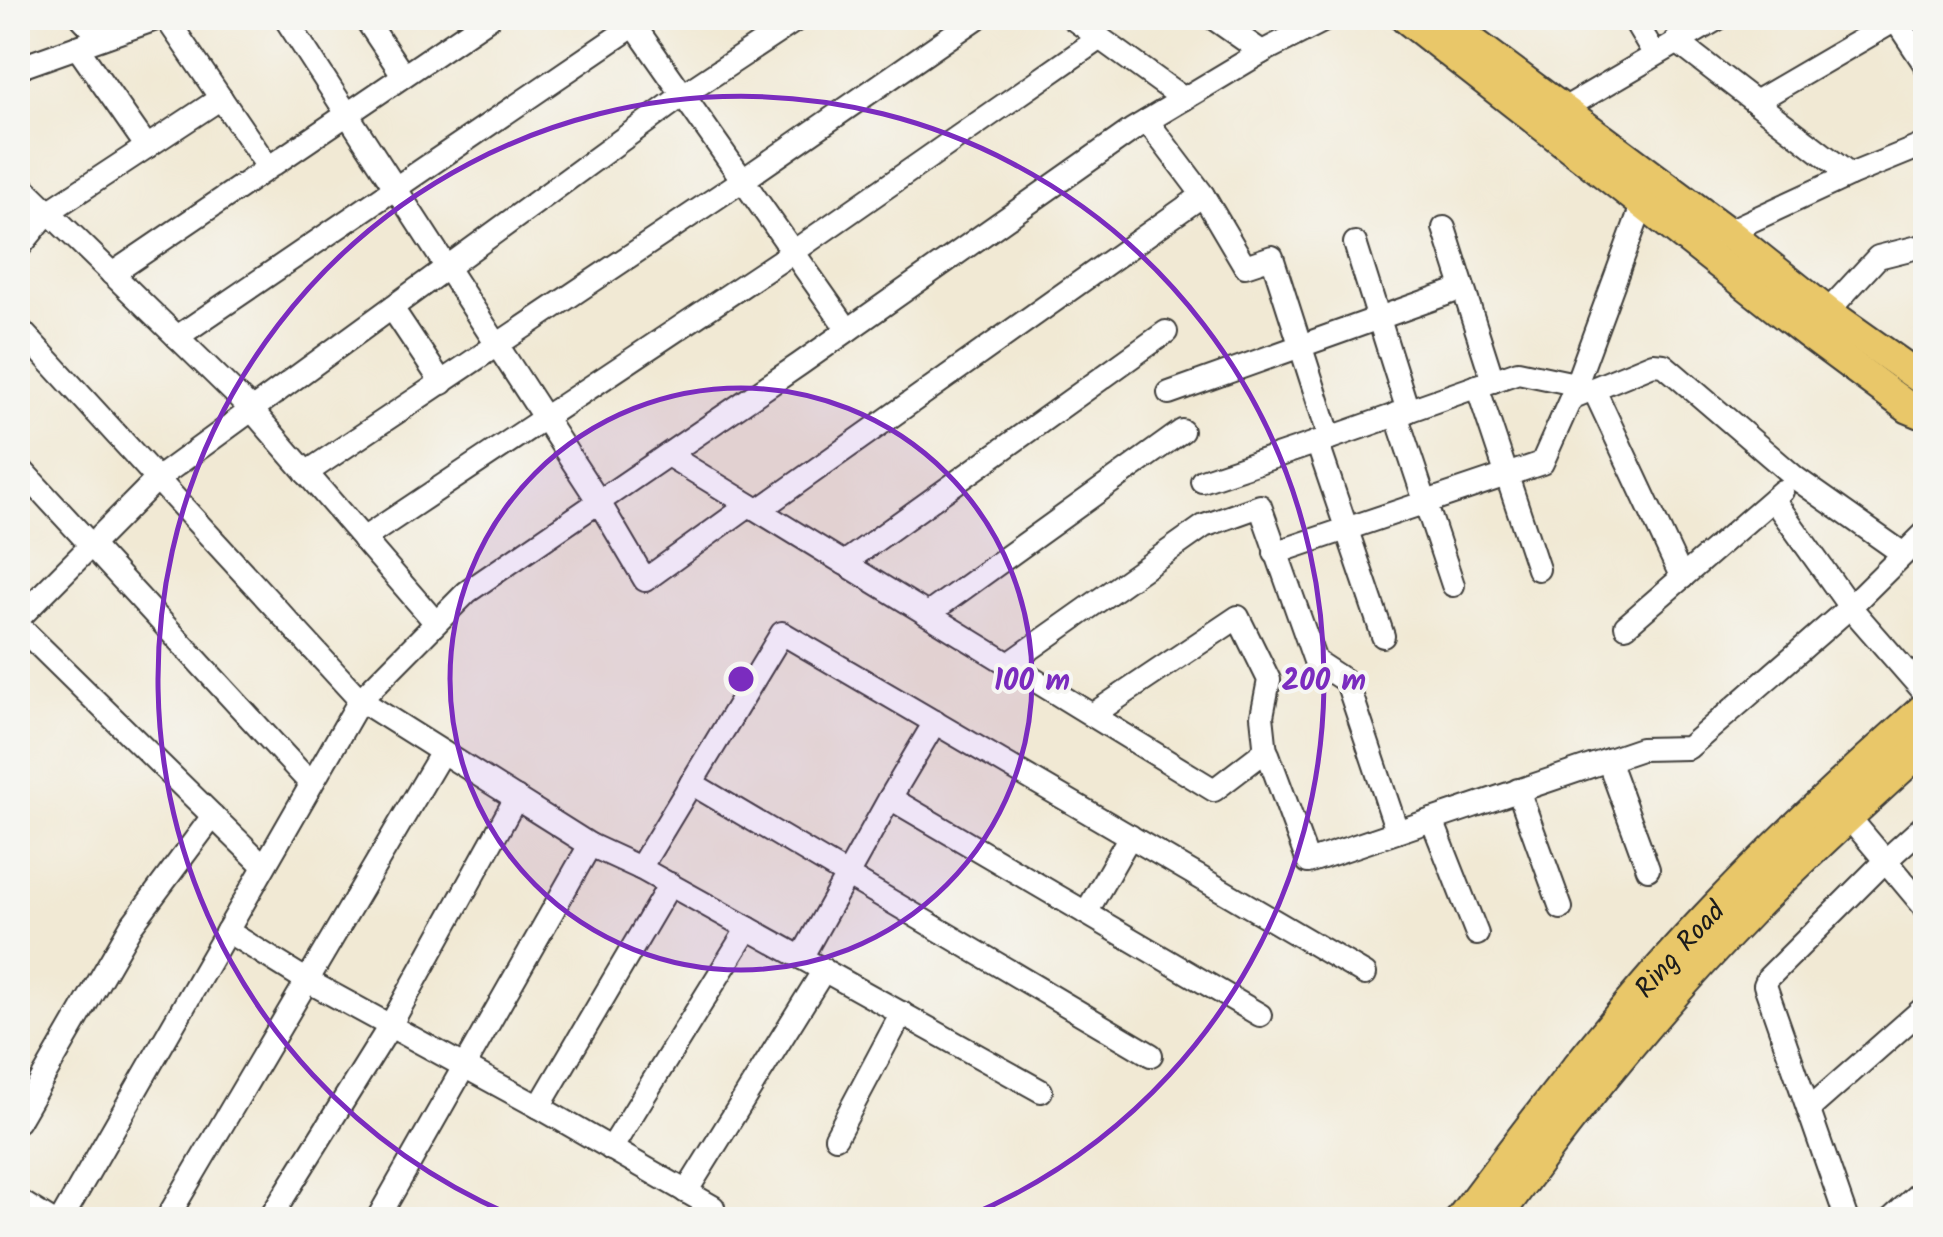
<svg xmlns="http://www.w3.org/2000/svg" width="1943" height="1237" viewBox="0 0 1943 1237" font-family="Kalam,sans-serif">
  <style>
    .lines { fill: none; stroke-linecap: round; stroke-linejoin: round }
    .minor-casing { stroke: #3c3b38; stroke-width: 26 }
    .major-casing { stroke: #3c3b38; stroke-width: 34 }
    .highway-casing { stroke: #3c3b38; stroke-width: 36 }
    .minor { stroke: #fff; stroke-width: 22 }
    .major { stroke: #e9c769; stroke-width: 30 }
    .highway { stroke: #e9c769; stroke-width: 32 }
    .ring { fill: none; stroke: #7b2cbf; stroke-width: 5 }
    .labels { text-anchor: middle; stroke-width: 8; stroke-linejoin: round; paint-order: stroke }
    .street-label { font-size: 28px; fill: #1c1c1c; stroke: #f6f6f2 }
    .centre { fill: #7b2cbf; stroke: #f6f6f2; stroke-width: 5 }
    .ring-label { font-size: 30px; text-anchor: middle; font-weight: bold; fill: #7b2cbf; stroke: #f6f6f2; stroke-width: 8; stroke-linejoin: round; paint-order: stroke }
  </style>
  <rect width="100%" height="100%" fill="#f6f6f2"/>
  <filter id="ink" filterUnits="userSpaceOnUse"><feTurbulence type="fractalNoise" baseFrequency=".01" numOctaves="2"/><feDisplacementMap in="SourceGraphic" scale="20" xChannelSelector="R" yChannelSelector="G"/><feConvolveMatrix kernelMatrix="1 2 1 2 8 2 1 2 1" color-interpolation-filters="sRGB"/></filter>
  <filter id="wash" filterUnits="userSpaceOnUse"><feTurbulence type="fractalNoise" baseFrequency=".0048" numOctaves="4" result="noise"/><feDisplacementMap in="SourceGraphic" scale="40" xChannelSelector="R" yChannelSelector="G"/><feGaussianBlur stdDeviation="2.25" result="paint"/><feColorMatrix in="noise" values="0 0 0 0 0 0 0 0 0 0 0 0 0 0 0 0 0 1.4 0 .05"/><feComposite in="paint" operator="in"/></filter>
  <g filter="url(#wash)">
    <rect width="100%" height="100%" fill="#f1e9d4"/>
  </g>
  <g filter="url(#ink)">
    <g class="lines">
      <defs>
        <g id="minor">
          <polyline points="82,18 101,38"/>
          <polyline points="166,18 268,167"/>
          <polyline points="285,18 599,502 645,580 749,505"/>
          <polyline points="365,18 403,75"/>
          <polyline points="629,18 848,330"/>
          <polyline points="1072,18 1184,99"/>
          <polyline points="1213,18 1262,52"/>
          <polyline points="1633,18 1654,53"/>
          <polyline points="1894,18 1926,66"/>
          <polyline points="1676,41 1850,175"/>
          <polyline points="77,47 147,147"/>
          <polyline points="18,68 159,18"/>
          <polyline points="1755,102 1899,18"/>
          <polyline points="1562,110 1719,18"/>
          <polyline points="1147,121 1203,195 1245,266 1272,257 1330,438 1202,481"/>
          <polyline points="18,182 252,410 436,623"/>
          <polyline points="1444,228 1493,381"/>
          <polyline points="1714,238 1850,175 1926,144"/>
          <polyline points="1355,243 1408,411"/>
          <polyline points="18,249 48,212 221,98"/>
          <polyline points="112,274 489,18"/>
          <polyline points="392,308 442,383"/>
          <polyline points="1817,323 1878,257 1926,245"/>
          <polyline points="18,327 360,700 590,845"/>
          <polyline points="177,337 645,18"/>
          <polyline points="1477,386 1538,569"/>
          <polyline points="1594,390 1682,578"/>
          <polyline points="1169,393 1463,288"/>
          <polyline points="1571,398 1653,364 1664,365 1797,479 1902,553"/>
          <polyline points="1396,414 1453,585"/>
          <polyline points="1330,438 1518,372 1575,384"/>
          <polyline points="1317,442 1383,636"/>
          <polyline points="668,455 1214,790 1261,754 1268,754 1308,862 1641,749 1688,748 1850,607 1926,532"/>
          <polyline points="18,466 311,784"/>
          <polyline points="306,473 743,180 977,18"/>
          <polyline points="1773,499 1850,607 1926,694"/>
          <polyline points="759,510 1203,195"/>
          <polyline points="363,539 793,252 1100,38"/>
          <polyline points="1275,553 1542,463 1571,398 1643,203"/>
          <polyline points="844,563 1166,332"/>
          <polyline points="928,614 1182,431"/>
          <polyline points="18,619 157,479 683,95 799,18"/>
          <polyline points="18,625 264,866"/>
          <polyline points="1626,626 1782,491"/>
          <polyline points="1009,664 1204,526 1260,506 1315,661 1347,682 1397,831"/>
          <polyline points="1092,715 1238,617 1269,680 1262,716 1266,753"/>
          <polyline points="935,722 890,798 1260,1015"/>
          <polyline points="1608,760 1648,869"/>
          <polyline points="691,783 1151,1055"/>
          <polyline points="1518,790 1561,908"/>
          <polyline points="1848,816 1926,909"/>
          <polyline points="1432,820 1477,934"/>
          <polyline points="640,868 782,633 1365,974"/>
          <polyline points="1086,913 1130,836"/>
          <polyline points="227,931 306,980 539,1107 713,1207"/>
          <polyline points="801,958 890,798"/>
          <polyline points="539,1107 670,884"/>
          <polyline points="1809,1109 1926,1006"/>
          <polyline points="18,1121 131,926 213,816"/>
          <polyline points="836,1137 902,1013"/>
          <polyline points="611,1149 748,928"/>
          <polyline points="686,1192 824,970"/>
          <polyline points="18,1200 50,1220"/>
          <polyline points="61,1220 360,700 467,592 800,364 1132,130 1262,52 1329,18"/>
          <polyline points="166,1220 442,752"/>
          <polyline points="269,1220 390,1026 516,798"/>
          <polyline points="377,1220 590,845 640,868 1041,1091"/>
          <polyline points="1847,1220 1765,985 1768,978 1885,861 1926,824"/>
          <polyline points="1890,1220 1926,1187"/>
        </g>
        <g id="major">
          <polyline points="1406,18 1808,333 1909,408 1926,415"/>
          <polyline points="1440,18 1727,232 1827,312 1926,382"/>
        </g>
        <g id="highway">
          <path id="s1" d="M1461 1220C1539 1116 1617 1013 1706 919 1776 844 1850 776 1926 708"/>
          <path d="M1494 1220C1571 1112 1660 1003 1753 907 1808 851 1867 798 1926 744"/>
        </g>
      </defs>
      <use href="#minor" class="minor-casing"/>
      <use href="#major" class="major-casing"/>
      <use href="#highway" class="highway-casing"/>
      <use href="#minor" class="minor"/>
      <use href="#major" class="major"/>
      <use href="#highway" class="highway"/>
    </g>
  </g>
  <circle cx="741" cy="679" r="291" fill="#7b2cbf" fill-opacity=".12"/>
  <g class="ring">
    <circle cx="741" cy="679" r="291"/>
    <path d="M518 1218A583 583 0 1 1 964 1218"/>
  </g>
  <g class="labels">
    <g class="street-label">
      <text dy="10" stroke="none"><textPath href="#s1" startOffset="348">Ring Road</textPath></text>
    </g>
  </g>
  <circle cx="741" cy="679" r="15" class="centre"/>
  <g class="ring-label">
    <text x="1032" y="690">100 m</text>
    <text x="1324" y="690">200 m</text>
  </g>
  <rect width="1943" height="1237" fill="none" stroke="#f6f6f2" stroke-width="60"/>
</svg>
